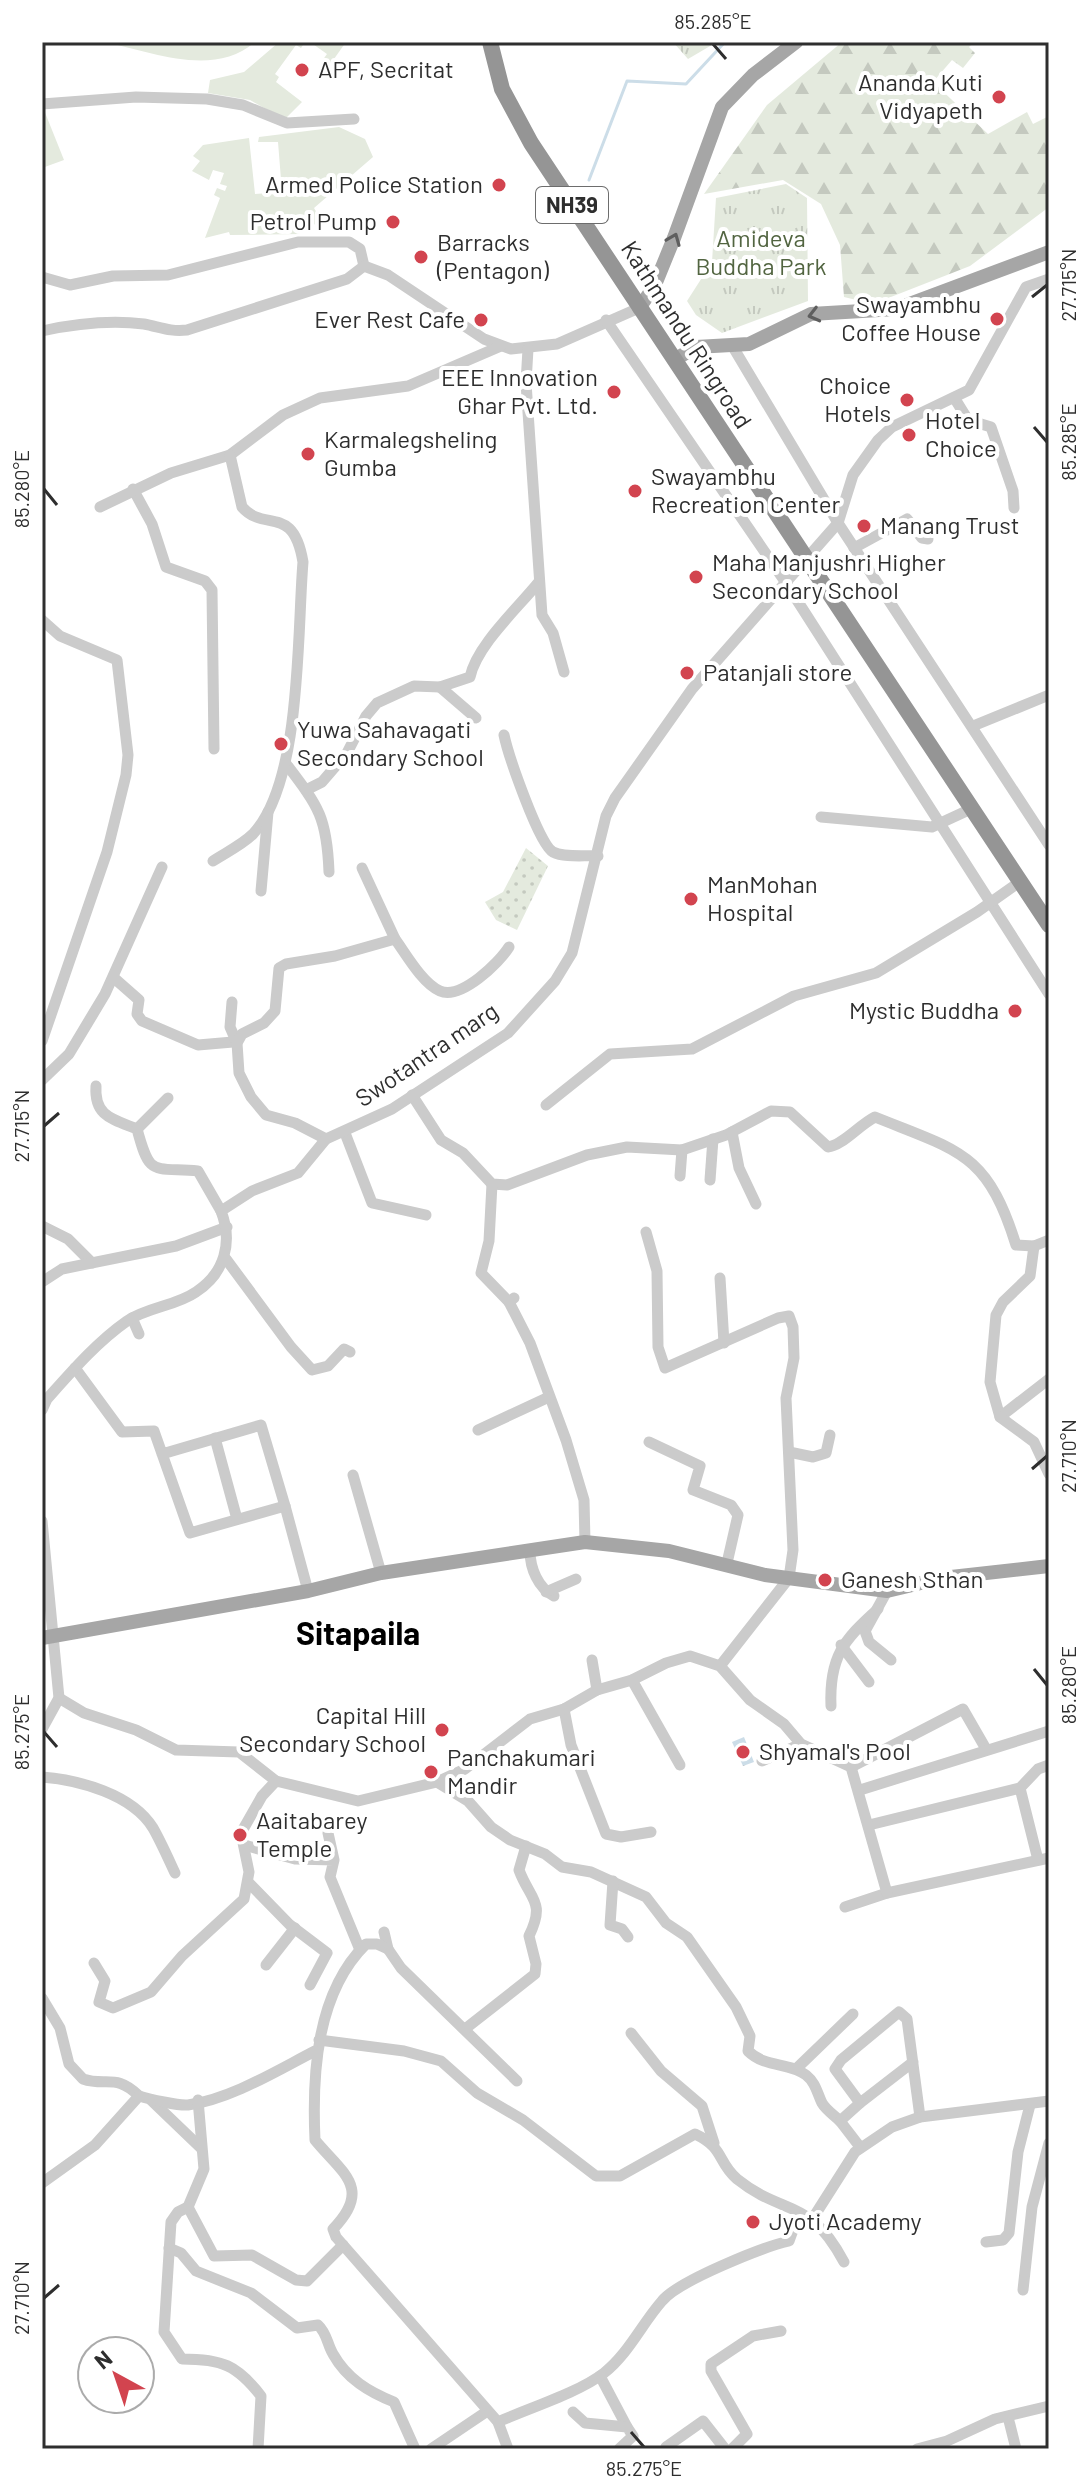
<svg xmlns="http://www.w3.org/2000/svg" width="1091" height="2491" viewBox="0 0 1091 2491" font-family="Barlow,sans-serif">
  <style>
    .grass { fill: url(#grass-dots) }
    .forest { fill: url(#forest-firs) }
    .park { fill: url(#park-tufts) }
    .garden { fill: #e4eade }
    .water { fill: url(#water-waves) }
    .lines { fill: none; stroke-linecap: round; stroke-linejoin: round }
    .stream { stroke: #ccdde8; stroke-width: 3 }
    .minor { stroke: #cbcbcb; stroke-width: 11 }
    .major { stroke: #a6a6a6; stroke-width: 14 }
    .highway { stroke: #959595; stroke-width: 16 }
    .oneway { stroke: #5e5e5e }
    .ticks { fill: none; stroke: #2e2e2e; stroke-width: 3 }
    .poi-dot { fill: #d2444f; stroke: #fff; stroke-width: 3 }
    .labels { text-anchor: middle; stroke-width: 8; stroke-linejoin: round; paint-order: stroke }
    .shield { fill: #fff; stroke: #6d6d6d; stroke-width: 2 }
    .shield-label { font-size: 22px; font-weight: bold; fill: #2e2e2e }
    .poi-label { font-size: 24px; fill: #2e2e2e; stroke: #fff; text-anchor: start }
    .park-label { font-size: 24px; fill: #526541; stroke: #fff }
    .street-label { font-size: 24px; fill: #2e2e2e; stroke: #fff }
    .district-label { font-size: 32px; font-weight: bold; fill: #000; stroke: #fff }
    .neatline { fill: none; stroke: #2e2e2e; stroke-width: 3 }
    .ticks-label { font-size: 20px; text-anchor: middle; fill: #2e2e2e }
  </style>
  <defs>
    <pattern id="grass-dots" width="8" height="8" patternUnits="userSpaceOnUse" patternTransform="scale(2)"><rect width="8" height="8" fill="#e4eade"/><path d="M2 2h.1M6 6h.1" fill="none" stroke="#c4c9bf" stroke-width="1.8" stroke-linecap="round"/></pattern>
    <pattern id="forest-firs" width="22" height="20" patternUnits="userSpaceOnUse" patternTransform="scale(2)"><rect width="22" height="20" fill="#e4eade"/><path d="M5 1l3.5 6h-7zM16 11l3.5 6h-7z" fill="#c4c9bf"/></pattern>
    <pattern id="park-tufts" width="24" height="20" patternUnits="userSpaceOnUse" patternTransform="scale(2)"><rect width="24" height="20" fill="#e4eade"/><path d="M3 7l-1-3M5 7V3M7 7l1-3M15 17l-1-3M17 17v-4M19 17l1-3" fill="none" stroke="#c4c9bf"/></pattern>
    <pattern id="water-waves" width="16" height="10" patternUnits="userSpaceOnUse" patternTransform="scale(2)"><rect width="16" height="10" fill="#ccdde8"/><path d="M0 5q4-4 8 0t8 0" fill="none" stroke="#b0bec7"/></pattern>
  </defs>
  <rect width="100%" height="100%" fill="#fff"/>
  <polygon class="grass" points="526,848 548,866 517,930 496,920 485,902 503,892"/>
  <polygon class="forest" points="842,42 974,42 969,47 975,53 963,68 952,60 933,82 988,134 1027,112 1033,124 1049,116 1049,207 970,266 873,304 844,297 840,245 821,204 783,180 704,194 767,105"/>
  <g class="park">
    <polygon points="673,42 717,42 688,59"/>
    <polygon points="786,184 807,198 808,301 722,333 696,315 687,301 712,262 716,198"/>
  </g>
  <g class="garden">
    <path d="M104 42H255C213 78 153 52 104 42Z"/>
    <polygon points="279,42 305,42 301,48 296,45 275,74 279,77 276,82 302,102 287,117 282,118 250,100 208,93 210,80 244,72"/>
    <polygon points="310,42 346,42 329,66 322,61 327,54"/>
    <polygon points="42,105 64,160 42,168"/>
    <polygon points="339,127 365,139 373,157 314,208 321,220 300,234 230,235 229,232 205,238 220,198 214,195 217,188 225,191 227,186 220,184 224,173 213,170 209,180 192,171 200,161 193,156 203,145 249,138 255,194 282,192 278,142 258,142 259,137"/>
  </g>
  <polygon class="water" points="744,1737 754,1762 743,1766 732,1742"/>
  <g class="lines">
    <polyline class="stream" points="589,180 627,81 686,84 725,42"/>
    <g class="minor">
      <polyline points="42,104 136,97 207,99 243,105 287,123 354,119"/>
      <polyline points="364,266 388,275 484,339 511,349 557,344 639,308"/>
      <polyline points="42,277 70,285 113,276 168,275 298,242 349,242 360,249 364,266"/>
      <polyline points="606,320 786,583 1049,994"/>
      <path d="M42 331C74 324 111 320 144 324 160 327 170 332 187 330L347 279 364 266"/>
      <polyline points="733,347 838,523 1049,845"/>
      <polyline points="528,349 526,383 542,615 553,633 564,672"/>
      <polyline points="955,399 968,420 991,427 1013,491 1014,508"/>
      <polyline points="133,489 152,524 166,567 205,581 212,590 214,749"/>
      <polyline points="100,507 171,473 230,455 283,415 320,398 408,386 501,346"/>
      <polyline points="854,548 907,519 922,538 928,539"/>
      <polyline points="42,620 60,636 117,660 128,755 126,775 107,852 42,1041"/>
      <polyline points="440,687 476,718"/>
      <polyline points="973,726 1049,695"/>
      <path d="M504 735C508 754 539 845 553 852 565 858 585 855 598 856"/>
      <path d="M287 765C319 807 327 818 329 872"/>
      <path d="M306 790 322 782 347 753 366 716 377 703 414 686 440 687 470 677C477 645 517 609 538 583"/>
      <polyline points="821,817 932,827 973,808"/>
      <path d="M213 861C225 853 242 845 253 834 302 782 297 633 303 562 293 503 265 533 242 507L230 455"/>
      <polyline points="362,868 395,939"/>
      <polyline points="261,891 268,812"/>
      <polyline points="114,978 139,1000 137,1014 142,1021 198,1045 233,1042"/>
      <polyline points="232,1002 230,1027 237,1043"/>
      <polyline points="42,1080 69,1054 105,994 162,867"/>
      <path d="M96 1086C94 1116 112 1119 137 1129 150 1177 151 1167 198 1171L221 1211"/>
      <path d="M412 1095 441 1140 463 1153 492 1184 507 1185 587 1155 627 1147 682 1150 726 1135 771 1111 790 1112 828 1147C842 1146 859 1125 875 1117 959 1151 987 1152 1016 1245L1034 1246 1049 1240"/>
      <polyline points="546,1105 610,1054 692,1049 794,996 876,973 977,912 1021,881"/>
      <polyline points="137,1129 168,1098"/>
      <polyline points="732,1132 739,1168 756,1204"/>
      <polyline points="345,1133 372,1203 426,1215"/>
      <path d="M326 1139 295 1123 266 1115 251 1097 239 1073 237 1043 242 1034 264 1023 275 1011 279 968 286 964 335 956 395 939C406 954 422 983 440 991 461 1000 499 963 509 947"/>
      <polyline points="680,1176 682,1150"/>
      <polyline points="710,1180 713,1139"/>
      <polyline points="492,1184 489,1241 481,1273 509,1302"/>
      <polyline points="42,1226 68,1239 92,1263"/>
      <polyline points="646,1232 657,1271 658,1347 665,1368 778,1318 789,1316 793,1327 794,1358 786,1398 793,1550 789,1578 720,1666"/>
      <polyline points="1034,1246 1030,1276 1003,1302 996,1315 990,1382 1000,1417 1049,1379"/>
      <polyline points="226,1259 291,1347 312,1370 328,1366 344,1349 350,1352"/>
      <polyline points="720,1278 724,1343"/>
      <polyline points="42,1282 62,1269 176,1246 227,1227"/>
      <polyline points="514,1298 509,1302 530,1343 566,1440 584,1500 585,1542"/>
      <polyline points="132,1318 139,1334"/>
      <polyline points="75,1368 122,1432 154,1431 190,1533 285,1506 261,1425 162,1454"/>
      <path d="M42 1410 47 1399C72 1371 97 1342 127 1321 148 1307 176 1306 196 1292 225 1273 233 1242 221 1211L252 1191 298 1173 326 1139 392 1109 508 1033 555 981 572 953 606 816 615 798 692 689 838 523 853 475 878 440 892 427 969 390 1026 287 1049 279"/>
      <polyline points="1000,1417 1034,1442 1049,1474"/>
      <polyline points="478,1430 549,1397"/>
      <polyline points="215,1438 237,1519"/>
      <polyline points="649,1442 700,1466 693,1490 731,1505 738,1515 727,1563"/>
      <polyline points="789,1452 813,1457 826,1453 830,1435"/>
      <polyline points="353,1475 381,1573"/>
      <polyline points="285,1506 308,1591"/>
      <polyline points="42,1521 59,1698 42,1729"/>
      <path d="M530 1551C530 1568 538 1588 554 1596"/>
      <polyline points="887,1591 865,1631 869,1642 891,1660"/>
      <polyline points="546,1592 576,1579"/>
      <polyline points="841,1645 869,1682"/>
      <polyline points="592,1660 597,1690"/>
      <polyline points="632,1680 680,1765"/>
      <polyline points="59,1698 84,1713 136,1730 176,1750 239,1752 276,1781"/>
      <path d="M831 1706C829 1658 843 1640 878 1609"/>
      <polyline points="564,1709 571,1745 606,1834 621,1837 651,1832"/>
      <polyline points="762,1761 801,1744"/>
      <polyline points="851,1767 963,1709 986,1749"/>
      <path d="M42 1777C79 1780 132 1794 153 1828 161 1842 168 1858 175 1873"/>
      <path d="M437 1782 468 1801 491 1827 510 1840 545 1854 562 1867 591 1872 646 1897 666 1923 687 1937 736 2007 750 2036 748 2051C765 2068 789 2062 806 2075 816 2083 817 2093 822 2103 826 2110 834 2115 840 2121"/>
      <polyline points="1020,1788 1038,1860"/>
      <polyline points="860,1790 1049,1731"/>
      <polyline points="869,1825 1020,1788 1038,1769 1049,1765"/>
      <polyline points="244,1845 295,1859 334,1860 328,1833 334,1860 330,1877 360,1950"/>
      <polyline points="613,1881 610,1925 622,1929 628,1937"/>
      <polyline points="249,1883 290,1925 327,1953 310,1985"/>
      <polyline points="845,1907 887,1893 1049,1858"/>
      <polyline points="384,1932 388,1949 401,1968 517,2081"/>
      <path d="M388 1949 377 1944H366C316 1993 312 2075 315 2140 342 2173 373 2188 333 2229L336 2237 498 2422 508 2449"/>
      <polyline points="94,1963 105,1981 99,2002 113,2008 151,1992 182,1956 244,1899 249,1872 241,1833 262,1796 276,1781 358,1801 437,1782 465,1769 530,1719 564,1709 597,1690 632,1680 666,1663 690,1656 720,1666 750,1700 784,1724 801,1744 851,1767 887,1893"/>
      <polyline points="266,1965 295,1928"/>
      <path d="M42 1998 60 2028 69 2064 83 2079C106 2087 116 2073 139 2096"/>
      <path d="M465 2029 535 1974 536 1964 529 1936C546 1901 530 1900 519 1870L526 1846"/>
      <polyline points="631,2033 661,2071 702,2106 714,2143"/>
      <path d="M319 2040 404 2051 441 2061 477 2093 523 2120 596 2176H620L695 2134C725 2148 717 2162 737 2179 784 2217 809 2196 844 2262"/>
      <polyline points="913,2062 860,2103 835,2069 841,2060 899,2012 907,2019 920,2117"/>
      <polyline points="796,2069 853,2014"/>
      <polyline points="151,2100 201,2148"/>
      <polyline points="860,2103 840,2121 860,2147"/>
      <path d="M42 2183 95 2145 139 2096C149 2099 179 2106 188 2105 231 2099 276 2071 315 2051"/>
      <polyline points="188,2207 204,2169 198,2100"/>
      <polyline points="986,2242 1003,2240 1009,2233 1018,2152 1030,2105"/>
      <path d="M169 2248 181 2253 196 2271 251 2293 297 2328 318 2325C327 2333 327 2344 333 2354 347 2379 369 2392 394 2402L415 2449"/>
      <polyline points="1023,2290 1032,2207 1049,2143"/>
      <polyline points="600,2376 627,2427"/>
      <polyline points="573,2412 585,2423 627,2427 633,2436 619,2449"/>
      <polyline points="1008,2417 1016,2449"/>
      <path d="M498 2422C529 2408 578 2393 604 2373 629 2353 641 2325 662 2301 678 2281 763 2247 789 2241L797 2219 813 2218 855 2152 892 2127 920 2117 1049 2101"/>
      <polyline points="666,2447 703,2421 725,2449"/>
      <path d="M258 2449 261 2396C237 2365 222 2359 182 2359L164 2332 171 2222 178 2212 188 2207 214 2256 252 2255 296 2280 307 2281 343 2245"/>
      <polyline points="431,2449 486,2412"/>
      <polyline points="732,2449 747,2434 711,2371 711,2364 753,2336 781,2331"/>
      <polyline points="917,2449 947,2441 995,2419 1049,2406"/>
    </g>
    <g class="major">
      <polyline points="639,308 654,287 674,238 722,107 753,75 796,42"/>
      <polyline points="674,360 696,347 749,344 811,314 896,309 1049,252"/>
      <polyline points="42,1638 308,1591 381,1573 585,1542 669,1551 765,1575 887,1591 942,1578 1049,1566"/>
    </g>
    <polyline class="highway" points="490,42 502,89 531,143 1049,925"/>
  </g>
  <defs><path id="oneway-chevron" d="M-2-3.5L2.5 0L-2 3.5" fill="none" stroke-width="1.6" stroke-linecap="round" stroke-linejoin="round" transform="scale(2)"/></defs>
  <g class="oneway">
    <use href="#oneway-chevron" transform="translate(674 239) rotate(-68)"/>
    <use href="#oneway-chevron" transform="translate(814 315) rotate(166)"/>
  </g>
  <path class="ticks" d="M713 44 726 59M1032 297 1047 285M1034 427 1047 442M44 489 57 505M44 1126 59 1113M1032 1469 1047 1456M1034 1669 1047 1685M44 1732 57 1747M44 2298 59 2285M631 2432 644 2447"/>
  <g class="poi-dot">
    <circle cx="302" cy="70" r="8"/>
    <circle cx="999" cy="97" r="8"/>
    <circle cx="499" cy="185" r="8"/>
    <circle cx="393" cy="222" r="8"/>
    <circle cx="421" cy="257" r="8"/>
    <circle cx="997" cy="319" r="8"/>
    <circle cx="481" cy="320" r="8"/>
    <circle cx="614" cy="392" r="8"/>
    <circle cx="907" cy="400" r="8"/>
    <circle cx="909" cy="435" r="8"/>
    <circle cx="308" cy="454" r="8"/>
    <circle cx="635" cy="491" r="8"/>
    <circle cx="864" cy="526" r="8"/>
    <circle cx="696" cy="577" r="8"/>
    <circle cx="687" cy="673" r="8"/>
    <circle cx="281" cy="744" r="8"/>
    <circle cx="691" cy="899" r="8"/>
    <circle cx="1015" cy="1011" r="8"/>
    <circle cx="825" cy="1580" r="8"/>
    <circle cx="442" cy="1730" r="8"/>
    <circle cx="743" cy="1752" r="8"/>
    <circle cx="431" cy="1772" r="8"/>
    <circle cx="240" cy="1835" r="8"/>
    <circle cx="753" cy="2222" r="8"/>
  </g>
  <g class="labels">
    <rect class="shield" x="536" y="187" width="72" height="36" rx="6"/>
    <g class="shield-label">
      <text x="572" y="213">NH39</text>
    </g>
    <g class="poi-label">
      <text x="318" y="78">APF, Secritat</text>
      <text x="983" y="91" text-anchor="end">Ananda Kuti<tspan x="983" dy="28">Vidyapeth</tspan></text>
      <text x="483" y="193" text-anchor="end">Armed Police Station</text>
      <text x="377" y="230" text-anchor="end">Petrol Pump</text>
      <text x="437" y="251">Barracks<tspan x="437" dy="28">(Pentagon)</tspan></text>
      <text x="981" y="313" text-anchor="end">Swayambhu<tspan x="981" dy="28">Coffee House</tspan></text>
      <text x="465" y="328" text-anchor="end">Ever Rest Cafe</text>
      <text x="598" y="386" text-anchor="end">EEE Innovation<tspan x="598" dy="28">Ghar Pvt. Ltd.</tspan></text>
      <text x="891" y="394" text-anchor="end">Choice<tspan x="891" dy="28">Hotels</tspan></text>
      <text x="925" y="429">Hotel<tspan x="925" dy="28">Choice</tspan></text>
      <text x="324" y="448">Karmalegsheling<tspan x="324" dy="28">Gumba</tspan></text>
      <text x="651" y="485">Swayambhu<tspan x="651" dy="28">Recreation Center</tspan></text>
      <text x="880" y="534">Manang Trust</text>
      <text x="712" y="571">Maha Manjushri Higher<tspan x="712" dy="28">Secondary School</tspan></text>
      <text x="703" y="681">Patanjali store</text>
      <text x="297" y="738">Yuwa Sahavagati<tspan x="297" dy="28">Secondary School</tspan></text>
      <text x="707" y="893">ManMohan<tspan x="707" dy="28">Hospital</tspan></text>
      <text x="999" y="1019" text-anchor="end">Mystic Buddha</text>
      <text x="841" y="1588">Ganesh Sthan</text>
      <text x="426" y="1724" text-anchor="end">Capital Hill<tspan x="426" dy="28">Secondary School</tspan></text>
      <text x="759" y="1760">Shyamal's Pool</text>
      <text x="447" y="1766">Panchakumari<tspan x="447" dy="28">Mandir</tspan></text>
      <text x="256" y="1829">Aaitabarey<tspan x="256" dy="28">Temple</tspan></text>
      <text x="769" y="2230">Jyoti Academy</text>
    </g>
    <g class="park-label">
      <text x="761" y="247">Amideva<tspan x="761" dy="28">Buddha Park</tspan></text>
    </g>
    <g class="street-label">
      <text transform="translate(686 335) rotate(57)" y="8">Kathmandu Ringroad</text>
      <text transform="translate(427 1055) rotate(-34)" y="8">Swotantra marg</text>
    </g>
    <g class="district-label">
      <text x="358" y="1645">Sitapaila</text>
    </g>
  </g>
  <rect width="1091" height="2491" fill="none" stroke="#ffffff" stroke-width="88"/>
  <g transform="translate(116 2375) rotate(320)"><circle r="38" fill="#ffffff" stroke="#ababab" stroke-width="2"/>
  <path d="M0-6L14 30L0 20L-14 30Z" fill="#d2444f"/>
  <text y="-12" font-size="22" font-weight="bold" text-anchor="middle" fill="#2e2e2e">N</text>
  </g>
  <rect x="44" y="44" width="1003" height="2403" class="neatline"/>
  <g class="ticks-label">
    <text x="713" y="29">85.285°E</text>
    <text transform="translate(1069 285) rotate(-90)" y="7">27.715°N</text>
    <text transform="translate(1069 442) rotate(-90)" y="7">85.285°E</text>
    <text transform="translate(22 489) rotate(-90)" y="7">85.280°E</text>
    <text transform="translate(22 1126) rotate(-90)" y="7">27.715°N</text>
    <text transform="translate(1069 1456) rotate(-90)" y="7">27.710°N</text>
    <text transform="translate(1069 1685) rotate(-90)" y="7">85.280°E</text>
    <text transform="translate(22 1732) rotate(-90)" y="7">85.275°E</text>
    <text transform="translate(22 2298) rotate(-90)" y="7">27.710°N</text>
    <text x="644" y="2476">85.275°E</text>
  </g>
</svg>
